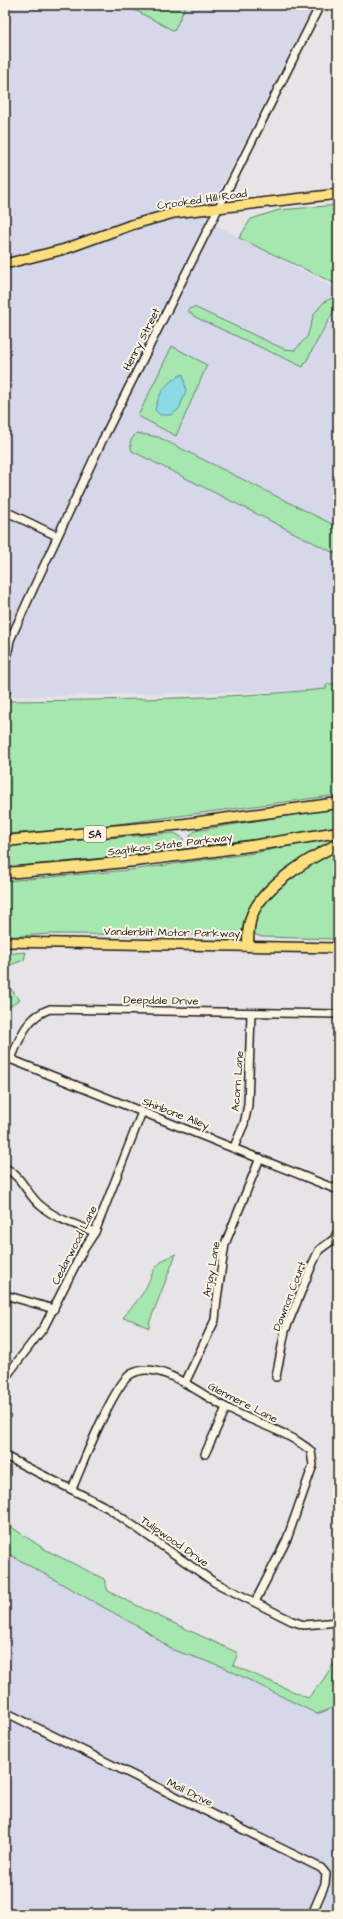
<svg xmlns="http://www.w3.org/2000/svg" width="343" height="1919" viewBox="0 0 343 1919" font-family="'Architects Daughter',sans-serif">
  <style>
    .built { fill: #d6d8e9 }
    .green { fill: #a6e7b0; stroke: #618266 }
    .water { fill: #8adbe6; stroke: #5e8f95 }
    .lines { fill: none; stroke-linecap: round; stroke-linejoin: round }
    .minor-casing { stroke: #1c1c1c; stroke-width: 10 }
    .major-casing { stroke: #1c1c1c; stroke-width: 12 }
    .highway-casing { stroke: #1c1c1c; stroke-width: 13 }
    .minor { stroke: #fcf5e5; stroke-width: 7 }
    .major { stroke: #fce080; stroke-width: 9 }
    .highway { stroke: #fce080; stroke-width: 10 }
    .labels { text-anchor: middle; stroke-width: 4; stroke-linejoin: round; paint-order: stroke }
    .shield { fill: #fcf5e5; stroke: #5f5d58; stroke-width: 1 }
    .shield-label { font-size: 10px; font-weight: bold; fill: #1c1c1c }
    .street-label { font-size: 11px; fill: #1c1c1c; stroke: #fcf5e5 }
  </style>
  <rect width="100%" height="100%" fill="#e6e4e7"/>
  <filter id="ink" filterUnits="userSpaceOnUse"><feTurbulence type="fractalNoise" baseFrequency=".025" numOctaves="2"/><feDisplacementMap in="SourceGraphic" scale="8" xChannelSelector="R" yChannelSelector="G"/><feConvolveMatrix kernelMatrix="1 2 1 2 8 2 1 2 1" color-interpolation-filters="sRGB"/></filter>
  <g filter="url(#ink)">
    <g class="built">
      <polygon points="5,5 314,5 205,219 338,290 338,690 5,697"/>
      <polygon points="5,1535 312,1713 338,1686 338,1914 5,1914"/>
    </g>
    <g class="green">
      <polygon points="133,5 186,5 174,31 133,9"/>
      <polygon points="338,205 338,285 239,238 251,219 279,210"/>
      <polygon points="338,295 338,303 303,367 195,317 187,310 194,307 284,349 295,350 307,337 314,314 324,302"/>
      <polygon points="172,346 207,365 176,436 138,416"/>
      <polygon points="136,433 158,437 338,527 338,555 132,451 130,442"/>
      <path d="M328 684H338V795L79 829 5 834V701C112 700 219 699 326 689V686Z"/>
      <polygon points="338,807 338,827 273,839 195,845 191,842 190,835 195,831"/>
      <polygon points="174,833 183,838 183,844 178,848 57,865 5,869 5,846"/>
      <polygon points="338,836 338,841 307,855 271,882 249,909 240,935 49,934 5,937 5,881 130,870 255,853"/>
      <polygon points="338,848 338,939 262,937 256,935 251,927 260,906 289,878"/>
      <polygon points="26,952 24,960 5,967 5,954"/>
      <polygon points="5,982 20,1000 9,1007 5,1006"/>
      <path d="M176 1254 150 1321 149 1328 132 1320 123 1318C129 1309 137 1302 143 1293 155 1272 151 1264 176 1254Z"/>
      <polygon points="5,1523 46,1550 104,1579 108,1591 156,1615 238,1653 233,1665 308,1698 323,1680 338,1657 338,1706 317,1714 221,1666 173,1650 146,1631 5,1552"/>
    </g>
    <path class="water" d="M183 374 186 390 179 409 171 415H160L155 410C159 392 166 382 183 374Z"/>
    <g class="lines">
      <defs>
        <g id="minor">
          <polyline points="5,511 57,536"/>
          <polyline points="6,691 6,662 10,640 35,585 102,441 320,5"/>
          <polyline points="5,1057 338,1190"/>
          <path d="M11 1059C20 1038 26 1017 50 1009L338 1014"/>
          <polyline points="234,1147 244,1124 248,1105 251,1014"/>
          <path d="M5 1168C22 1176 27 1195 41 1206 56 1219 77 1225 95 1232"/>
          <polyline points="5,1295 54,1309"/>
          <polyline points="276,1377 285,1331 312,1265 319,1250 334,1239 338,1231"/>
          <polyline points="5,1378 44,1327 82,1252 95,1232 142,1112"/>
          <polyline points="185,1383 215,1320 217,1299 225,1244 260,1158"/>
          <polyline points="205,1454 226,1408"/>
          <polyline points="5,1456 108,1508 214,1582 292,1621 304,1625 338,1622"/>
          <path d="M72 1489C82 1466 113 1385 131 1374 135 1372 142 1370 146 1370 170 1369 204 1396 225 1407 253 1423 286 1430 311 1451L313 1465 287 1539 255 1602"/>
          <polyline points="5,1712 321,1868 326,1874 325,1884 312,1914"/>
        </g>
        <g id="major">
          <polyline points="5,264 65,249 131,225 174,213 338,194"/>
          <polyline points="5,942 338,948"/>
        </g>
        <g id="highway">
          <polyline points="5,841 185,824 338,803"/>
          <path d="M5 873C117 865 228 851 338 832"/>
          <path d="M248 946C248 935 248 925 252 915 264 885 310 858 338 844"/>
        </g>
      </defs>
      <use href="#minor" class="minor-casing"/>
      <use href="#major" class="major-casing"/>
      <use href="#highway" class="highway-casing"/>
      <use href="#minor" class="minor"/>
      <use href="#major" class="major"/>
      <use href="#highway" class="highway"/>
    </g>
  </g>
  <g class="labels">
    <rect class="shield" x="84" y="826" width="22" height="16" rx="3"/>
    <g class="shield-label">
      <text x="95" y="838">SA</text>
    </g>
    <g class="street-label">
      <text transform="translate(202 199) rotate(-8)" y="4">Crooked Hill Road</text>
      <text transform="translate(141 339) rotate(-63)" y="4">Henry Street</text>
      <text transform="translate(170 844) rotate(-7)" y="4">Sagtikos State Parkway</text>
      <text transform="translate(172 932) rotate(1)" y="4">Vanderbilt Motor Parkway</text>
      <text transform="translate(161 1000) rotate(1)" y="4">Deepdale Drive</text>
      <text transform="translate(237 1081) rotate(-86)" y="4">Acorn Lane</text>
      <text transform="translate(176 1113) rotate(21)" y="4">Shinbone Alley</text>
      <text transform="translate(74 1245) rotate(-63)" y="4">Cedarwood Lane</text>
      <text transform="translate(211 1269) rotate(-80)" y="4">Arjay Lane</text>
      <text transform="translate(289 1296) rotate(-69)" y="4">Dawnon Court</text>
      <text transform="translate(243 1402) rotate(27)" y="4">Glenmere Lane</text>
      <text transform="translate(175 1541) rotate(35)" y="4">Tulipwood Drive</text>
      <text transform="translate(190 1792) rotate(26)" y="4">Mall Drive</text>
    </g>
  </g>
  <rect width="343" height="1919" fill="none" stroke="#fcf5e5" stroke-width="20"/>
  <rect x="10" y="10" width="323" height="1899" fill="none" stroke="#1c1c1c" stroke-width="1.5" filter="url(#ink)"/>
</svg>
